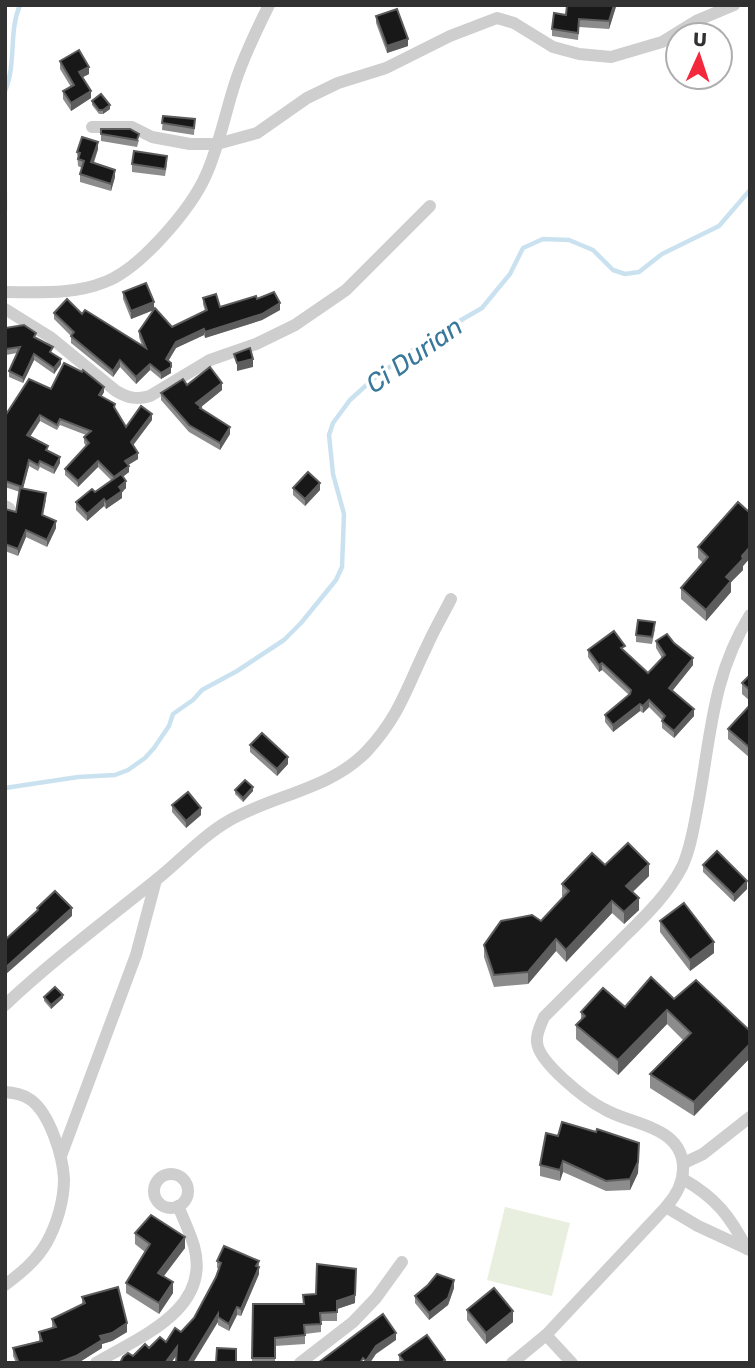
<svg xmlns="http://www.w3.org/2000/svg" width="755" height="1368" viewBox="0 0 755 1368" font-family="Rubik,sans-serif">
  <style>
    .green { fill: #e8efdf }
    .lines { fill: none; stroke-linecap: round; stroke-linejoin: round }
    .stream { stroke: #cae2f0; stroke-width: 4.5 }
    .minor { stroke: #cecece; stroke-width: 12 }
    .wall { fill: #8c8c8c }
    .shaded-wall { fill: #5d5d5d }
    .building { fill: #181818; stroke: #5d5d5d; stroke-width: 2 }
    .labels { text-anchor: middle; stroke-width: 7; stroke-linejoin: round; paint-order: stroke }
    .water-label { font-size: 26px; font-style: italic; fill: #37789b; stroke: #fff }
  </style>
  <rect width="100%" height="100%" fill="#fff"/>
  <polygon class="green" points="505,1207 570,1223 552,1296 487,1280"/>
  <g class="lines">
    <g class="stream">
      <path d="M5 91C17 63 8 33 20 5"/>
      <polyline points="5,193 5,210"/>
      <polyline points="5,788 78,777 115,775 128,770 145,758 154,748 169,726 173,714 193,700 202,690 237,671 284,640 301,623 336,580 342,567 344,514 333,474 329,435 333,423 350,400 372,380 425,341 482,308 510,274 523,248 543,239 569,240 593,250 613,270 625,274 639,272 662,254 719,226 750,190"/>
    </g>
    <g class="minor">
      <polyline points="92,127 132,127 152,137 190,144 217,144 257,133 307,98 338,83 386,68 450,36 497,18 514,23 553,47 579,54 611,57 662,42 696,21 734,5"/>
      <path d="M5 292C39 292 73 295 105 282 140 269 191 209 206 175 219 146 225 114 235 83 244 56 256 31 269 5"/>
      <path d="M5 309 50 337 116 391C128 398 137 400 150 396L210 360 256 344 295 325 346 290 430 206"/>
      <polyline points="5,506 9,508"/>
      <path d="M5 1005C53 960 105 921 156 880 181 860 202 836 230 820 274 795 331 789 367 751 400 715 406 689 427 646 434 630 443 615 451 599"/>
      <path d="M5 1092C14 1093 23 1094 31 1100 50 1114 63 1157 64 1179 64 1200 57 1224 47 1242 37 1260 21 1273 5 1285"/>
      <polyline points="61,1156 136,955 156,880"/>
      <polyline points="684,1163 703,1154 750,1117"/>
      <circle cx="171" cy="1191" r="17"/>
      <path d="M683 1179C716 1198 730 1216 747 1249"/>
      <polyline points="666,1207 698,1226 750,1250"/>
      <polyline points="546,1335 572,1363"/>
      <path d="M96 1363C139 1337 212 1310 194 1246 190 1233 184 1220 178 1206"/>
      <polyline points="300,1363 353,1322 376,1298 402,1262"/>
      <path d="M512 1363 546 1335 666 1207C690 1180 691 1145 654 1129 638 1121 619 1118 604 1109 586 1100 538 1062 537 1042 536 1033 541 1025 544 1017 570 991 595 966 620 941 643 918 667 896 682 867 691 848 694 825 698 805 711 736 712 676 750 615"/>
    </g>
  </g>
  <g class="wall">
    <polygon points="616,5 609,29 579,27 578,40 552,36 552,29 566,15"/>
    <polygon points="376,16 408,46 387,53 376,23"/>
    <polygon points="60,61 89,74 83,77 91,98 71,111 63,99 63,91 71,87 60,69"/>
    <polygon points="92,101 110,109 103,114 99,114 92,105"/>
    <polygon points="163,116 195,119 194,135 162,130"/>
    <polygon points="101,134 139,140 137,147 101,141"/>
    <polygon points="98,149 94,163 115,177 111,191 80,182 80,174 82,168 78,166 77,152"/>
    <polygon points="132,164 167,164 165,176 132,172"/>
    <polygon points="123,292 154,308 172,327 205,311 203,304 203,298 220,307 257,299 280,310 262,320 205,338 204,335 176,348 168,361 171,363 171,373 161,379 150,370 136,384 120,367 113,377 71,343 71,336 54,319 54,313 82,314 142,346 139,337 139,331 153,310 131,319 123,299"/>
    <polygon points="5,328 36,338 52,353 61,364 54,374 34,360 23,383 9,377 9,371 17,353 6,355"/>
    <polygon points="187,385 222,390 201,407 201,409 230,434 220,450 189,432 161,400 161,393"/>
    <polygon points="51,389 104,392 101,397 115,410 126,427 152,420 133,445 138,459 128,465 129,472 123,477 126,488 122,492 122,498 106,509 104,506 87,521 76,510 76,502 95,492 112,481 98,467 78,487 65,475 65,469 86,446 84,443 84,437 86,435 60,425 57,430 40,421 30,437 48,451 60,463 54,474 40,467 38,471 29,466 23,489 46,500 43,515 56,528 47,547 26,537 18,556 5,551 5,509 16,512 20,492 5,487 5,416"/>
    <polygon points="293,488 320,490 305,506 293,495"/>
    <polygon points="750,513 750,558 743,566 743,570 731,582 731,592 706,621 681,599 681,588 703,563 698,558 698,547"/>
    <polygon points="655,629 652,644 636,642 636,635"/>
    <polygon points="656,641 674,643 693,665 672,691 694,716 674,738 662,728 662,720 649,707 643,713 640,711 613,732 605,722 605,715 629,695 602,670 599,672 588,657 588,650 625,652 648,673 662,658 656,648"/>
    <polygon points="750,675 750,701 742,694 742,683"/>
    <polygon points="750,705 750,758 728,739 728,729"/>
    <polygon points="250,745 288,764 277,776 250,752"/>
    <polygon points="235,790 253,791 243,802 235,794"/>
    <polygon points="172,805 201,815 186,828 172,812"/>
    <polygon points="605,865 649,876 633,892 639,910 624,924 612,913 566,962 556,951 528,984 494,987 484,957 484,945 541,921 563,897 562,896 562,884"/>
    <polygon points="703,865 747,889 734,902 703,872"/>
    <polygon points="660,921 714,953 690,971 660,932"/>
    <polygon points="44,997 63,998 51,1009 44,1001"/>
    <polygon points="674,999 750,1031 750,1058 694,1116 650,1088 650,1074 684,1041 667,1024 618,1075 576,1039 576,1025 581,1020 581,1012 625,1007"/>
    <polygon points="546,1133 639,1154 638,1173 630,1190 606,1191 563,1172 560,1181 540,1176 540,1165"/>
    <polygon points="135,1233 185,1248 163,1276 173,1293 159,1314 126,1293 126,1283 145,1252 135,1244"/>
    <polygon points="217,1261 259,1261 259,1274 241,1316 237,1315 229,1331 218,1325 218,1322 176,1355 171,1363 133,1356 149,1348 166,1342 181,1332 194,1318 216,1277 219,1269 217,1268"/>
    <polygon points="454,1288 448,1305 429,1320 415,1303 415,1296"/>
    <polygon points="303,1295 355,1303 337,1309 337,1321 321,1321 321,1332 305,1334 305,1344 275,1346 275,1363 252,1363 253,1304 303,1304"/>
    <polygon points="82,1297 127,1332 112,1341 102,1344 102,1348 78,1363 16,1363 13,1356 13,1348 39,1341 39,1332 52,1328 52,1319 82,1305"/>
    <polygon points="467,1310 513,1322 486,1344 467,1320"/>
    <polygon points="399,1355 445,1363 399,1363"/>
  </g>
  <g class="shaded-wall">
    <polygon points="614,5 616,5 616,7 609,29 609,21"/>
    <polygon points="408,39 408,46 387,53 387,46"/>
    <polygon points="89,67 89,74 79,79 79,72"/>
    <polygon points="91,91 91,98 71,111 71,103"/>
    <polygon points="110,105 110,109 103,114 103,110"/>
    <polygon points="98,142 98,149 91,169 91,162"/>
    <polygon points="115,170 115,177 111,191 111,184"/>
    <polygon points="154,302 154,310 131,319 131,311"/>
    <polygon points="280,303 280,310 262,320 205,338 205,332"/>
    <polygon points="204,329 204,335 176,348 166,365 166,359 176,342"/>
    <polygon points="34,354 34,360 23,383 23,378"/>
    <polygon points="61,359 61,364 54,374 54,368"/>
    <polygon points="253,359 253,367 237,371 237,363"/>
    <polygon points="120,360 120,367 113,377 113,371"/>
    <polygon points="150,364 150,370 136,384 136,377"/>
    <polygon points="171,367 171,373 161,379 161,373"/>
    <polygon points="222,383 222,390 196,411 196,403"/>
    <polygon points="104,387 104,392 99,401 99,395"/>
    <polygon points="152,414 152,420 131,448 131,442"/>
    <polygon points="40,415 40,421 27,441 27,435"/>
    <polygon points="230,427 230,434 220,450 220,443"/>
    <polygon points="138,453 138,459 125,467 125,461"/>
    <polygon points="60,457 60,463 54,474 54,468"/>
    <polygon points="29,460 29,466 22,492 22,487"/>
    <polygon points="98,461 98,467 78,487 78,481"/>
    <polygon points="129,466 129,472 114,483 114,477"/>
    <polygon points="126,481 126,488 122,492 122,498 106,509 106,502 119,487"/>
    <polygon points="320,483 320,490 305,506 305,499"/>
    <polygon points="104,499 104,506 87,521 87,514"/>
    <polygon points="56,521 56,528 47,547 47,540"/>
    <polygon points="26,530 26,537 18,556 18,549"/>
    <polygon points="750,547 750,558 743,566 743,570 731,582 731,592 706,621 706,610 726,577"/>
    <polygon points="693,658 693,665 669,695 669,688"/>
    <polygon points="602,663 602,670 599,672 599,665"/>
    <polygon points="649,700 649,707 643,713 643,706"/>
    <polygon points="640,704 640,711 613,732 613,725"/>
    <polygon points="694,709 694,716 674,738 674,731"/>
    <polygon points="288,757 288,764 277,776 277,769"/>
    <polygon points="253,787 253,791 243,802 243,798"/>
    <polygon points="201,808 201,815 186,828 186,821"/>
    <polygon points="649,864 649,876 626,898 626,886"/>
    <polygon points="747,881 747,889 734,902 734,895"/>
    <polygon points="639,898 639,910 624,924 624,912"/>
    <polygon points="612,901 612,913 566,962 566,950"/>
    <polygon points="72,908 72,916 5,975 5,968"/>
    <polygon points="556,939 556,951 528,984 528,972"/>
    <polygon points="714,942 714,953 690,971 690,960"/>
    <polygon points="63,995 63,998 51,1009 51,1005"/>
    <polygon points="667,1010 667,1024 618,1075 618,1060"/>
    <polygon points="750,1044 750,1058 694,1116 694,1102"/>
    <polygon points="639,1143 638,1173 630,1190 630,1179"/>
    <polygon points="563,1161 563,1172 560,1181 560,1170"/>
    <polygon points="185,1237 185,1248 158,1284 158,1273"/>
    <polygon points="259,1267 259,1274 241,1316 241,1309"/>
    <polygon points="356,1269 355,1303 337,1309 337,1301"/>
    <polygon points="454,1280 454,1288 448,1305 429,1320 429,1313"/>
    <polygon points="173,1282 173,1293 159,1314 159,1303"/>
    <polygon points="237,1307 237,1315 229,1331 229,1324"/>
    <polygon points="513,1311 513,1322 486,1344 486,1333"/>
    <polygon points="218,1314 218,1322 193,1363 188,1363"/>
    <polygon points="127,1323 127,1332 112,1341 102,1344 102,1348 78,1363 57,1363 100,1336"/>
    <polygon points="396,1333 396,1340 376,1354 370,1363 366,1363 366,1361 376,1346"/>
    <polygon points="177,1347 177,1355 171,1363 165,1363"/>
  </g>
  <g class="building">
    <polygon points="567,5 614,5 609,21 579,19 578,33 552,29 554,13 566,15"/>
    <polygon points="397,9 408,39 387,46 376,16"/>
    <polygon points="79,50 89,67 79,72 91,91 71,103 63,91 74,85 60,61"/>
    <polygon points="101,94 110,105 103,110 99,110 92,101"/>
    <polygon points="163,116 195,119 194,128 162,123"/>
    <polygon points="101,129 130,129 139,134 137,140 101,134"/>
    <polygon points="82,137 98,142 91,162 115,170 111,184 80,174 84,161 78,159 80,153 77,152"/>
    <polygon points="134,151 167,156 165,169 132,164"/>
    <polygon points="146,283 154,302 131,311 123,292"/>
    <polygon points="274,292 280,303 262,314 205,332 204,329 176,342 166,359 171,363 171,367 161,373 150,364 136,377 120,360 113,371 71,336 74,332 54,313 67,299 82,314 85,310 146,348 139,331 155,308 172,327 207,310 203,298 216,294 220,307 256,296 257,299"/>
    <polygon points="24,325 36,333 34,337 53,347 50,352 61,359 54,368 34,354 23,378 9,371 20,347 6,349 5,328"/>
    <polygon points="250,348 253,359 237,363 234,354"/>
    <polygon points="64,363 82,372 83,370 104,387 99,395 115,404 114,407 126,427 141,406 152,414 131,442 138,453 125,461 129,466 114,477 98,461 78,481 65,469 89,443 84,437 91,431 60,419 57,425 40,415 27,435 48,446 46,450 60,457 54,468 40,461 38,465 29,460 22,487 5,481 5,416 29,379 51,389"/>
    <polygon points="210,367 222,383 196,403 201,407 200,408 230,427 220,443 189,425 161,393 183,379 187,385"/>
    <polygon points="308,472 320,483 305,499 293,488"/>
    <polygon points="121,474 126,481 119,487 122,491 106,502 104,499 87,514 76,502 92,489 95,492"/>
    <polygon points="20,488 46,493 42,515 56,521 47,540 26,530 18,549 5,544 5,509 16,512"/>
    <polygon points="738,502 750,513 750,547 742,556 743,559 726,577 731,581 706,610 681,588 708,557 698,547"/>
    <polygon points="638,620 655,622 652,637 636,635"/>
    <polygon points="614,631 625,646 621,648 648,673 665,655 656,641 667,634 674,643 693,658 669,688 694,709 674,731 662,721 665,716 649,700 643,706 640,704 613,725 605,715 630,694 631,690 602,663 599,665 588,650"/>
    <polygon points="750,675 750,690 742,683"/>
    <polygon points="750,705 750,748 728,729"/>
    <polygon points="262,733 288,757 277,769 250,745"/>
    <polygon points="245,780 253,787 243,798 235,790"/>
    <polygon points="188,792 201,808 186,821 172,805"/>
    <polygon points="628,843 649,864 626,886 639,898 624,912 612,901 566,950 556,939 528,972 494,975 484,945 501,921 532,915 541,921 569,891 562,884 592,853 605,865"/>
    <polygon points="717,851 747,881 734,895 703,865"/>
    <polygon points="55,891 72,908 5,968 5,940 38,910 37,908"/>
    <polygon points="684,903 714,942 690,960 660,921"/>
    <polygon points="651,977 674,999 696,980 750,1031 750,1044 694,1102 650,1074 691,1033 667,1010 618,1060 576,1025 585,1016 581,1012 603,988 625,1007"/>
    <polygon points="55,987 63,995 51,1005 44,997"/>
    <polygon points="562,1122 596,1132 597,1129 639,1143 638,1162 630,1179 606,1181 563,1161 560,1170 540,1165 546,1133 558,1136"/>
    <polygon points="151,1215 185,1237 158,1273 173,1282 159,1303 126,1283 150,1244 135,1233"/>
    <polygon points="224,1246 259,1261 256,1266 259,1267 241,1309 237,1307 229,1324 218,1317 218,1314 188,1363 176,1363 177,1347 165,1363 120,1363 123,1357 128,1353 133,1356 145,1344 149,1348 160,1337 166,1342 175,1328 181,1332 194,1318 216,1277 221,1263 217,1261"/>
    <polygon points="317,1264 356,1269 355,1295 337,1301 337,1312 320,1313 321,1324 304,1325 305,1335 275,1338 275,1358 252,1358 253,1304 304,1304 303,1295 316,1294"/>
    <polygon points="437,1274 454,1280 448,1298 429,1313 415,1296 428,1285"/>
    <polygon points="118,1287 127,1323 112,1333 100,1336 102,1340 76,1356 57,1363 19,1363 13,1348 42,1341 39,1332 56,1327 52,1319 85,1303 82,1297"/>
    <polygon points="494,1288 513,1311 486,1333 467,1310"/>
    <polygon points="383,1314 396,1333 376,1346 366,1361 363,1358 360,1363 318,1363"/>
    <polygon points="427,1335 445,1360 441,1363 405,1363 399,1355"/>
    <polygon points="217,1348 236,1349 236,1363 216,1363"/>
  </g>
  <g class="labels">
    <g class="water-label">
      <text transform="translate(414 355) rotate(-35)" y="9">Ci Durian</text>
    </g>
  </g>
  <rect width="755" height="1368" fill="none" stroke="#313131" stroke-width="14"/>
  <g transform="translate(699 56) rotate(3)"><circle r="33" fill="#ffffff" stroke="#adadad" stroke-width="2"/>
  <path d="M0-5L12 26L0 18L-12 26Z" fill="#f4283d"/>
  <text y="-10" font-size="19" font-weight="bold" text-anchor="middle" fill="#313131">U</text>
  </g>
</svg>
